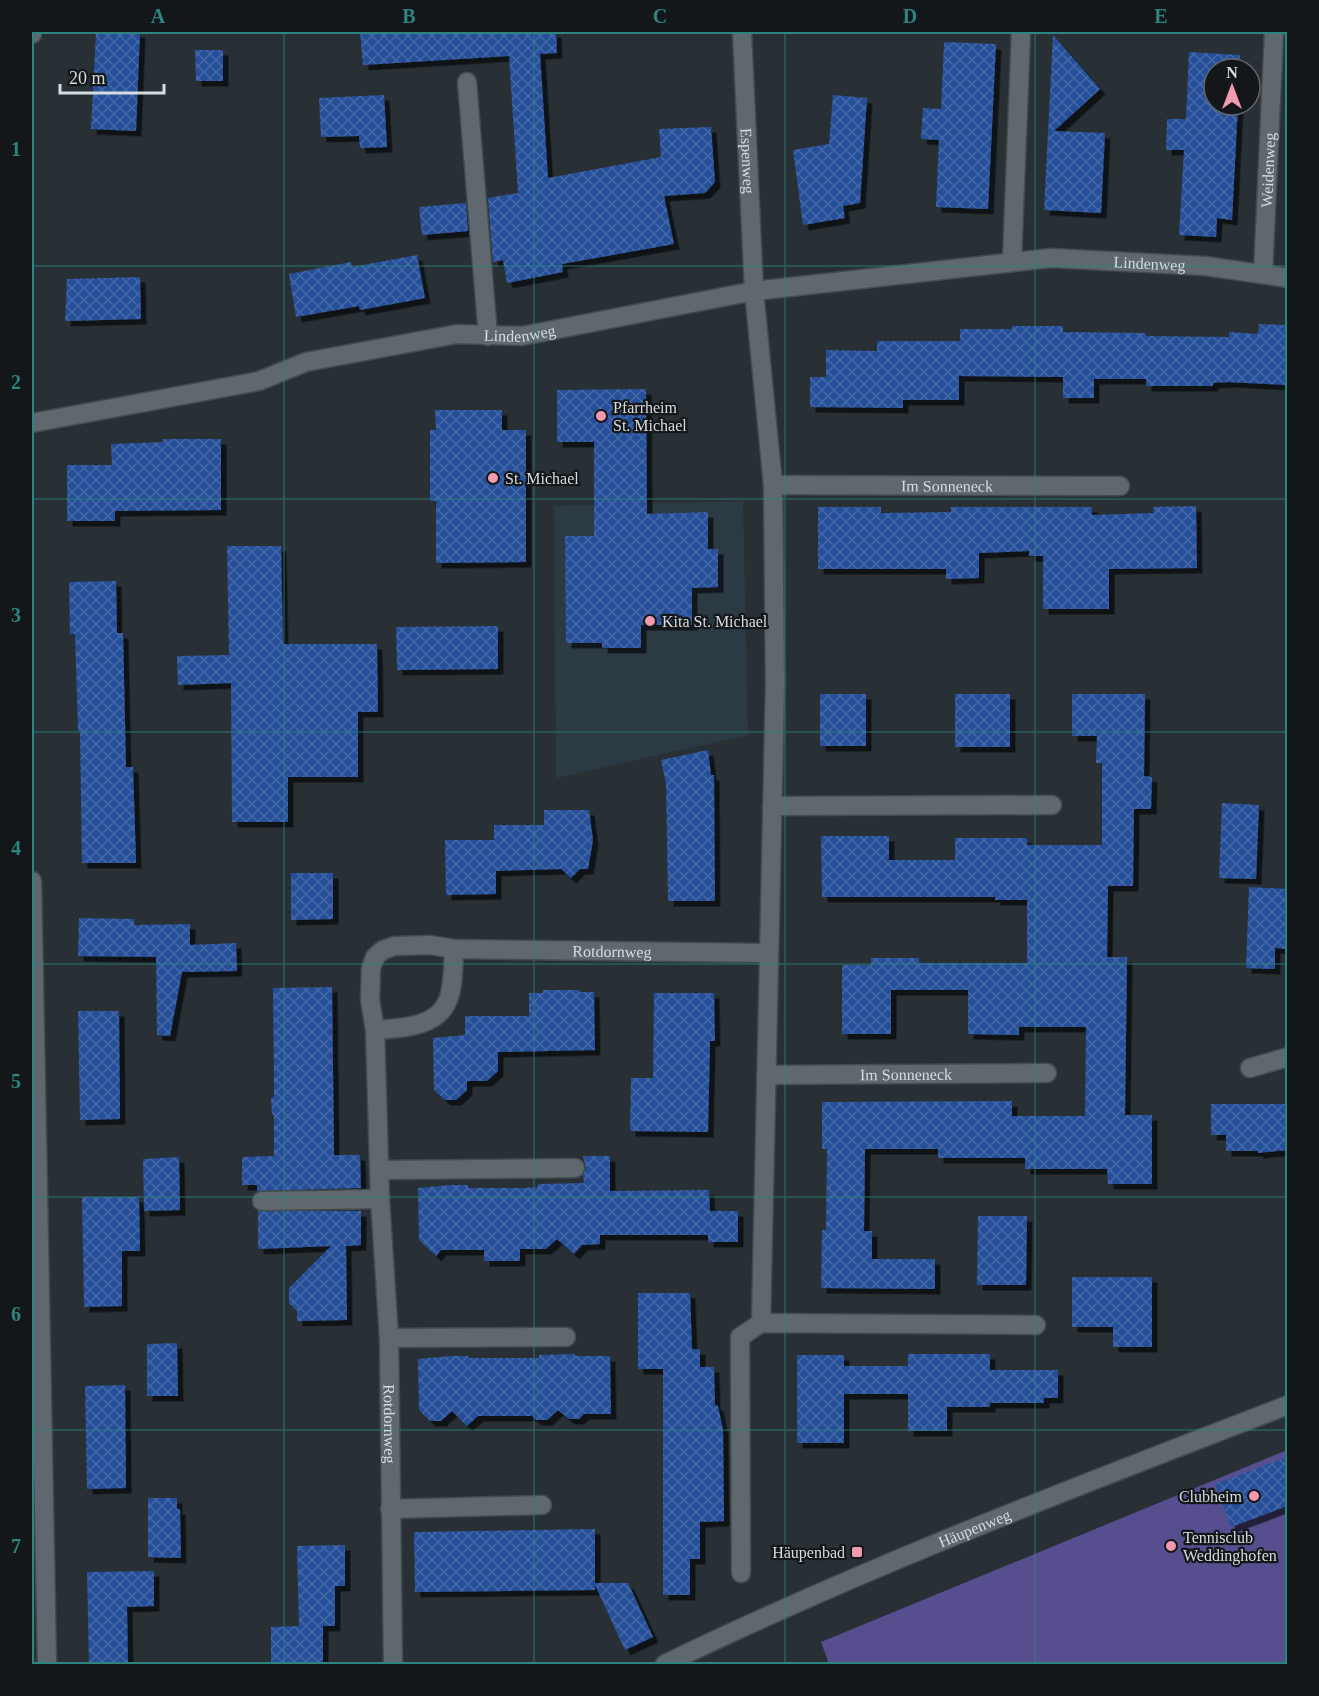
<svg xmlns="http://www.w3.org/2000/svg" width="1319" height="1696" viewBox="0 0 1319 1696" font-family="'Times New Roman',serif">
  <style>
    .built { fill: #2c3a43 }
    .pitch { fill: #564e8f }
    .building { fill: url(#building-cross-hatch); filter: url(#shadow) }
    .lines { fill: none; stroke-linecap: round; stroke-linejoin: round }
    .minor-casing { stroke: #434b4f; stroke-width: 21 }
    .minor { stroke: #5f686e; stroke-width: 18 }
    .grid { fill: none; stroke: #2d857f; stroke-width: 1.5; stroke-opacity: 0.55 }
    .poi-dot { fill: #f29aaf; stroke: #14171a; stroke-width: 2 }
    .labels { text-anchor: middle; stroke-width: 4.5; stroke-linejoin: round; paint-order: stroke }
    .street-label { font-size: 16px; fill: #d6dbdf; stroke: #14171a }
    .poi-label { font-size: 16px; fill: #d6dbdf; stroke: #14171a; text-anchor: start }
    .neatline { fill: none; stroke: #2d857f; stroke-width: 2 }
    .grid-label { font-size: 20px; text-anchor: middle; font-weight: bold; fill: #2d857f }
  </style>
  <defs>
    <pattern id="building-cross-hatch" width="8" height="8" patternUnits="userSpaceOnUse" patternTransform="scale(1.5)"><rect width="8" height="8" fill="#264f99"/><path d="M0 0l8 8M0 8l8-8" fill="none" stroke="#4568a7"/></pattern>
    <filter id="shadow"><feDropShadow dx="5.5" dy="5.5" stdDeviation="0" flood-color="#0009"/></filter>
  </defs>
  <rect width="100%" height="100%" fill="#283035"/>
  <polygon class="built" points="743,501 748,735 556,778 554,506"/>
  <polygon class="pitch" points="1287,1450 1287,1664 829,1664 821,1642"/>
  <g class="building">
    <polygon points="96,32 140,32 136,131 91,129"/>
    <polygon points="360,32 556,32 557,53 540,54 548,178 661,157 659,129 711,127 715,182 705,193 664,196 674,244 562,264 563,272 507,283 503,260 493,262 488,198 518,193 509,56 363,65"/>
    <polygon points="1053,35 1100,89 1054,131 1105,133 1101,213 1044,210"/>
    <polygon points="944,42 996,44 988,209 936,207 939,140 921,139 923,108 941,109"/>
    <polygon points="195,50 223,50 223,81 196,81"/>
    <polygon points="1189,52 1240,55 1239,69 1214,69 1214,105 1238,105 1232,220 1217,218 1216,237 1179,235 1184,150 1166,150 1167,119 1186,119"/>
    <polygon points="384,95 387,147 360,148 359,136 321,137 319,98"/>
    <polygon points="833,95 867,98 860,203 843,206 845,218 803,225 793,150 829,144"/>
    <polygon points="466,203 468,231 422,235 419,207"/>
    <polygon points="417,255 425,298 360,310 359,306 296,317 289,274 351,262 352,267"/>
    <polygon points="140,277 141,319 65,321 67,279"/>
    <polygon points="1259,324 1287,325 1287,385 1228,382 1213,383 1213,386 1146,386 1146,379 1094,379 1094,398 1063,398 1063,377 959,376 959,400 903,400 903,408 810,407 810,377 826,377 826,350 877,351 877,341 960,341 960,329 1012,329 1012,326 1063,326 1063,332 1146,333 1146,336 1229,337 1229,332 1258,334"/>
    <polygon points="646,389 647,514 708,512 708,549 718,549 718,587 692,588 692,625 641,625 641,648 602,648 602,643 566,643 565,536 594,536 594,442 557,442 557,390"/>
    <polygon points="435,410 502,410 502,430 526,430 526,562 436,563 436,501 430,501 430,430 436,430"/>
    <polygon points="163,439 221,439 221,510 115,511 115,521 67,521 67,465 112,465 111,444 163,442"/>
    <polygon points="1196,506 1197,568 1109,569 1109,609 1043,609 1043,556 1029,556 1029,551 979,553 979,578 946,579 946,569 818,569 818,507 881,507 881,513 951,512 951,507 1092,507 1092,515 1154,513 1153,507"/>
    <polygon points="227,546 281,546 283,644 377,644 378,712 358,712 358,777 288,777 288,822 232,822 231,683 178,685 177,656 229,655"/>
    <polygon points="116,581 117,633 123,633 126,767 133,767 136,863 82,863 80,731 78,731 75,634 70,634 69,582"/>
    <polygon points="498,626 498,669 397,670 396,627"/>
    <rect x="820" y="694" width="46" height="52"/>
    <rect x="955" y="694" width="55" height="53"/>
    <polygon points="1072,694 1145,694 1144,776 1152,777 1151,809 1134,809 1133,886 1108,886 1107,957 1127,957 1125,1115 1152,1115 1152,1184 1108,1184 1107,1169 1025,1169 1025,1158 938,1158 938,1149 865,1149 864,1231 872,1231 872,1259 935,1259 935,1289 821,1288 822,1230 826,1230 827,1149 822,1149 822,1102 1012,1101 1012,1116 1085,1116 1086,1027 1019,1027 1019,1035 968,1034 968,990 891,990 891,1034 842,1034 842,965 871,965 871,958 919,958 919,963 1027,963 1027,900 995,900 995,897 822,897 821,836 889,836 889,860 955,860 955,838 1027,838 1027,845 1102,845 1102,763 1096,763 1097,736 1072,736"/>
    <polygon points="708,750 711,775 714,775 715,901 668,901 666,784 661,760"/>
    <polygon points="1222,803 1259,805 1256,879 1219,878"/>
    <polygon points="544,810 589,810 593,840 588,869 580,869 571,878 561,869 496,871 496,894 446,895 445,840 494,840 494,825 544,825"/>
    <polygon points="291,873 333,873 333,919 291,920"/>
    <polygon points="1249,887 1287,889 1287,949 1275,948 1275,969 1246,968"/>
    <polygon points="79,918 134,919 134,925 190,924 190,945 236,943 237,971 182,972 170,1036 157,1035 156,957 78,956"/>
    <polygon points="332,987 334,1155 360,1155 361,1188 257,1191 257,1185 242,1185 242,1157 274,1156 274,1116 272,1113 271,1099 274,1096 274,1078 273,988"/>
    <polygon points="543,990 579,990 580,992 594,992 595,1050 498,1052 498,1071 487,1081 467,1081 467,1090 456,1100 445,1100 434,1090 433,1038 465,1035 465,1016 529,1016 529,993 543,993"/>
    <polygon points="654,993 714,993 715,1041 710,1041 708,1132 630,1131 631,1078 653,1078"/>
    <polygon points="78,1011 119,1011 120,1119 80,1120"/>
    <polygon points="1211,1104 1287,1104 1287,1150 1258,1153 1258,1151 1226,1151 1226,1135 1211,1135"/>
    <polygon points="583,1156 610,1156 610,1191 709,1190 710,1211 738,1211 738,1242 708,1242 708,1235 600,1235 600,1244 582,1245 574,1254 557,1239 546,1249 520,1249 520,1261 484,1261 484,1250 441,1250 436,1256 419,1240 418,1188 451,1185 468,1185 468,1188 524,1188 538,1187 538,1184 584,1183 583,1175 586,1168"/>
    <polygon points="179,1157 180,1210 144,1211 143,1159"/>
    <polygon points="82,1197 139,1197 140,1251 122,1251 122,1306 84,1307"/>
    <polygon points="258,1211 361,1211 361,1245 346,1246 347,1320 297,1321 297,1311 289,1303 289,1288 331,1246 258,1249"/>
    <polygon points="978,1216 1027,1216 1026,1285 977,1285"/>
    <polygon points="1072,1277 1152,1277 1152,1347 1113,1347 1113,1327 1072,1327"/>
    <polygon points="638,1293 690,1293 692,1349 700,1349 700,1367 714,1367 715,1405 718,1406 723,1430 724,1521 700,1522 700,1559 690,1559 690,1595 663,1595 663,1369 638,1369"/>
    <polygon points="177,1343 178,1396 147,1396 147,1344"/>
    <polygon points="575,1354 575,1356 610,1356 611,1414 584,1414 579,1419 569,1419 558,1410 547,1420 536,1420 532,1416 478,1416 467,1426 452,1411 441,1421 430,1421 419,1410 418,1359 451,1356 468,1356 469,1358 539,1358 539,1355"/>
    <polygon points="908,1354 990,1354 990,1370 1058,1370 1058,1398 1044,1398 1044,1403 990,1403 990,1407 947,1407 947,1431 908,1431 908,1394 844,1394 844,1443 797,1443 797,1355 844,1355 844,1366 908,1366"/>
    <polygon points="125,1385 126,1488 87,1489 85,1386"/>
    <polygon points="1287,1457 1287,1506 1231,1527 1215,1484"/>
    <polygon points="148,1498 177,1498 177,1509 180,1509 181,1558 148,1557"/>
    <polygon points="595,1529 595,1583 628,1583 653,1637 625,1650 595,1585 595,1590 415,1592 414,1532"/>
    <polygon points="345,1545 345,1586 335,1586 335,1626 323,1626 323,1665 271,1665 271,1627 299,1626 297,1546"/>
    <polygon points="154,1571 154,1606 127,1607 128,1665 89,1665 87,1572"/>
  </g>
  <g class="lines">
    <defs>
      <g id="minor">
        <path id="s1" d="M742 32 754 291 773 485 775 684 761 1323"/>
        <polyline points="32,34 32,32"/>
        <polyline points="467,82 488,336"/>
        <polyline points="1012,261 1021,32"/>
        <path id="s2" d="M1263 274 1274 32"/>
        <path id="s3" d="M32 423 259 381 306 362 457 334 522 336 754 291 1051 258 1205 266 1288 278"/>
        <path id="s4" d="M773 485 1120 486"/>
        <polyline points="772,806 1052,805"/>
        <polyline points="32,881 47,1664"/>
        <path id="s5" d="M454 949 769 953"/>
        <path id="s6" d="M375 1030C400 1028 437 1028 448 1000 454 985 453 964 454 949L430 945 395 946 383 950 375 957 371 968 370 1000 375 1030 380 1199 389 1338 393 1664"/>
        <polyline points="1250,1068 1288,1057"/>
        <path id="s7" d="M766 1075 1047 1073"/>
        <polyline points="380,1170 575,1168"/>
        <polyline points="262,1201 380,1199"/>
        <polyline points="389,1338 566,1337"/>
        <polyline points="390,1509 542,1505"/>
        <polyline points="741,1573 740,1337 761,1323 1036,1325"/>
        <path id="s8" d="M665 1664C867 1566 1078 1486 1288 1405"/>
      </g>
    </defs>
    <use href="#minor" class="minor-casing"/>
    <use href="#minor" class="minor"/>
  </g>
  <path class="grid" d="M284 32V1664M534 32V1664M785 32V1664M1035 32V1664M32 266H1288M32 499H1288M32 732H1288M32 964H1288M32 1197H1288M32 1430H1288"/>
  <g class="poi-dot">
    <circle cx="601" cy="416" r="6"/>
    <circle cx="493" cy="478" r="6"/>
    <circle cx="650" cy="621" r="6"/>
    <circle cx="1254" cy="1496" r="6"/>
    <circle cx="1171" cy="1546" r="6"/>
    <rect x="851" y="1546" width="12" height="12" rx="3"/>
  </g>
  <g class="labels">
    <g class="street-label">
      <text dy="6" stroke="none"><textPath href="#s1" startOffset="129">Espenweg</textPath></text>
      <text dy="6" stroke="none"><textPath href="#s2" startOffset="104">Weidenweg</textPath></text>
      <text dy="6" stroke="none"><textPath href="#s3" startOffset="1134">Lindenweg</textPath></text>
      <text dy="6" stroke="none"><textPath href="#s3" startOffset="498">Lindenweg</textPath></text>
      <text dy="6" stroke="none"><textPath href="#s4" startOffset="174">Im Sonneneck</textPath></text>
      <text dy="6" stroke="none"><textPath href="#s5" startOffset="158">Rotdornweg</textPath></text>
      <text dy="6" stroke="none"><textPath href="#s7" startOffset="140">Im Sonneneck</textPath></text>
      <text dy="6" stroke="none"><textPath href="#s6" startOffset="686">Rotdornweg</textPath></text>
      <text dy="6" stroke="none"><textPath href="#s8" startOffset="338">Häupenweg</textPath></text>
    </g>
    <g class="poi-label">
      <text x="613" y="413">Pfarrheim<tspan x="613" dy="18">St. Michael</tspan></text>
      <text x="505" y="484">St. Michael</text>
      <text x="662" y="627">Kita St. Michael</text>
      <text x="1242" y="1502" text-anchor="end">Clubheim</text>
      <text x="1183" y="1543">Tennisclub<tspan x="1183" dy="18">Weddinghofen</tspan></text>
      <text x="845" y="1558" text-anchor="end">Häupenbad</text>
    </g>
  </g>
  <rect width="1319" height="1696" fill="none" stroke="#14171a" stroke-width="66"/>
  <g transform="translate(1232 87)"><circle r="28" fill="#14171a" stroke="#626569" stroke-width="1.5"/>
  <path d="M0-4.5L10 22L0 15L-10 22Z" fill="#f29aaf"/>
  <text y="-9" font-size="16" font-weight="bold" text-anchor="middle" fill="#d6dbdf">N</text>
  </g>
  <path d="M60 84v9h104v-9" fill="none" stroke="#d6dbdf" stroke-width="3"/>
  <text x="69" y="84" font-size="18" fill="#d6dbdf" stroke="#14171a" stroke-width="4.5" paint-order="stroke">20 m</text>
  <rect x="33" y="33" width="1253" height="1630" class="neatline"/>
  <g class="grid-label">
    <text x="158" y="23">A</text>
    <text x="409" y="23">B</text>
    <text x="660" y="23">C</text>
    <text x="910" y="23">D</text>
    <text x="1161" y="23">E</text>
    <text x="16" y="156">1</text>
    <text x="16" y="389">2</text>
    <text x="16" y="622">3</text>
    <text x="16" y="855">4</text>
    <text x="16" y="1088">5</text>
    <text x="16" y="1321">6</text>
    <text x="16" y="1553">7</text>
  </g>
</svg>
